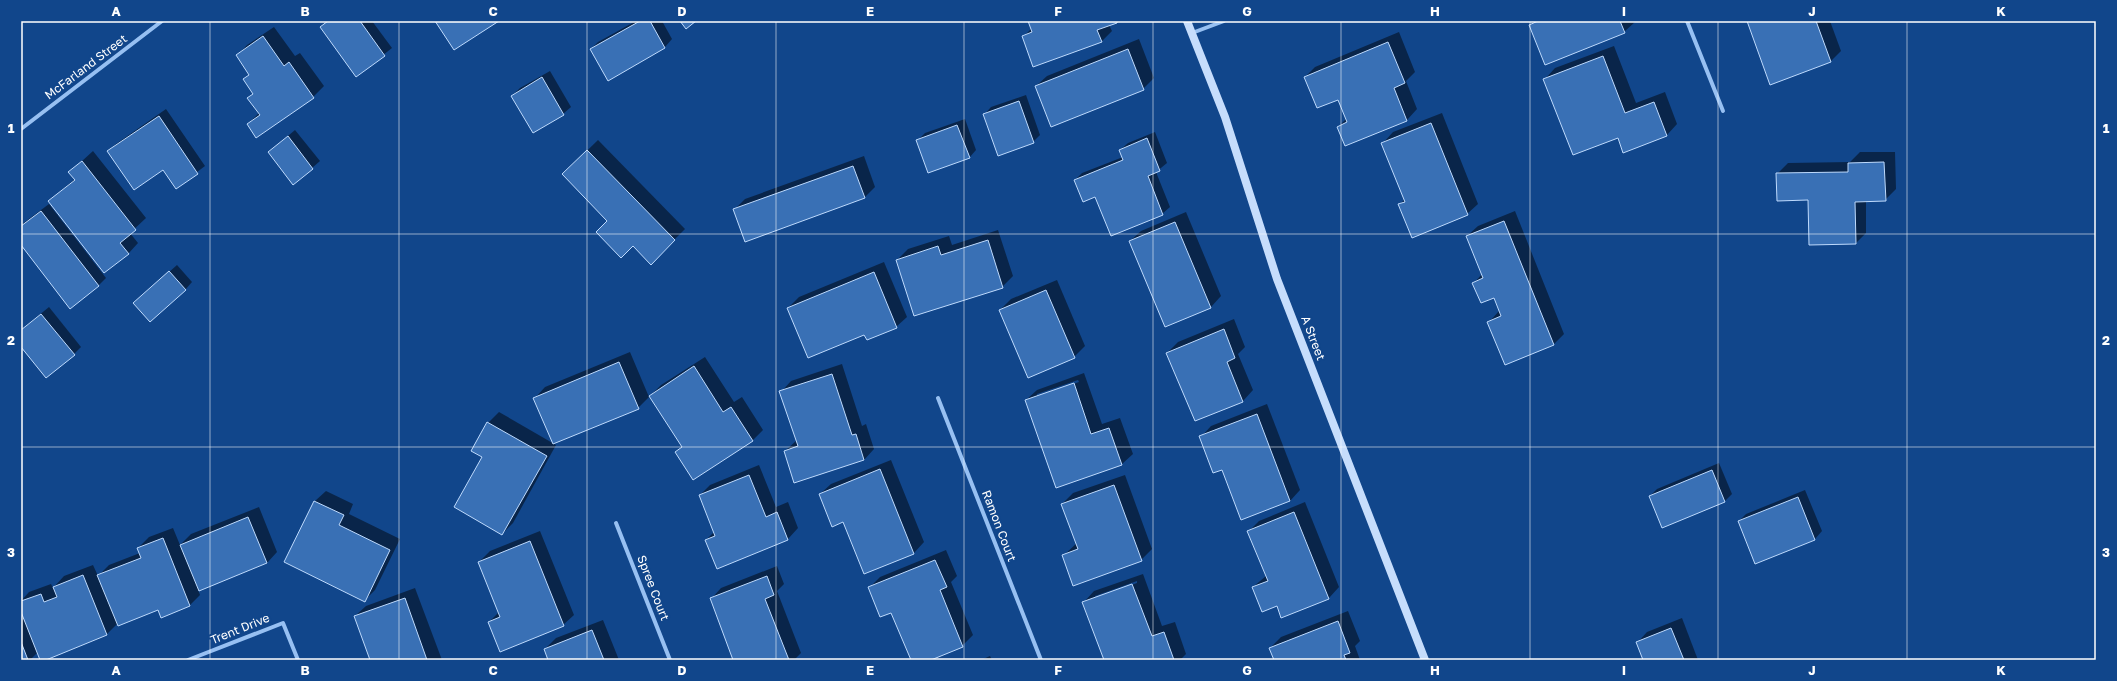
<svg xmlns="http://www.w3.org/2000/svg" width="2117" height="681" viewBox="0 0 2117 681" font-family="'Golos Text',sans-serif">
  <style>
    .shadow { fill: #0007; fill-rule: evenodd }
    .building { fill: #3970b5; stroke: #bedafd }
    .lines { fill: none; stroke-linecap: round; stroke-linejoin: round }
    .street { stroke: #97c0f2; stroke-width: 4 }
    .secondary { stroke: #c6ddfc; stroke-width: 8 }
    .grid { fill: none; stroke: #fff; stroke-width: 1; stroke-opacity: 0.55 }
    .labels { text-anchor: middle; stroke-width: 4; stroke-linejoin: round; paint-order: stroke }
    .street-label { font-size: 12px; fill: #fff; stroke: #11468b }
    .neatline { fill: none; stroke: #fff; stroke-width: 1.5 }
    .grid-label { font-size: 13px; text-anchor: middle; font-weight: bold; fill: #fff }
  </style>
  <rect width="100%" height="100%" fill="#11468b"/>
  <g class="shadow">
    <polygon points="327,21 372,21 392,48 356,76 321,27"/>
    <polygon points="636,21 662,21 672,39 665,47 608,79 591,49 598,42"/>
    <polygon points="1029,21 1118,21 1109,25 1112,31 1101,42 1023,37 1032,28"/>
    <polygon points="1534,21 1635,21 1635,22 1624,32 1530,25"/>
    <polygon points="1748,21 1830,21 1841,51 1831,61 1771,84"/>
    <polygon points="274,27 295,56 300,53 324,86 313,97 248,124 259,113 249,98 254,93 244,79 250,74 237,56 247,45"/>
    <polygon points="1399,32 1415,72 1406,81 1417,109 1407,120 1346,145 1338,127 1347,118 1338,98 1305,77 1315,67"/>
    <polygon points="1139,39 1154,78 1143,89 1036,86 1047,76"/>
    <polygon points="1614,46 1636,103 1665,92 1677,124 1667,135 1624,152 1618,136 1545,79 1555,68"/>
    <polygon points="550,71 571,107 563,114 512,96 520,88"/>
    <polygon points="1026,95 1040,135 1033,142 984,115 991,107"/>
    <polygon points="166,109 205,166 176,188 163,169 109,151 116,144"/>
    <polygon points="1442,113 1478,204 1467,214 1400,204 1405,199 1383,143 1393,132"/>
    <polygon points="965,119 976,150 969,158 918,140 925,133"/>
    <polygon points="295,130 320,161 312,168 269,152"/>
    <polygon points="1155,132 1167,163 1156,172 1170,207 1162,214 1096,195 1075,180 1082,173 1123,157 1120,150 1128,143"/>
    <polygon points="598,140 685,229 651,263 563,174"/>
    <polygon points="93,151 146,218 130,233 138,243 128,254 49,201 75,179 70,172"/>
    <polygon points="1860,152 1895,152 1896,189 1885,200 1866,200 1866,233 1856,243 1809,199 1777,174 1788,163 1850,162"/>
    <polygon points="864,156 875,187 865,197 734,210 745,199"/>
    <polygon points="49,204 106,278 98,286 21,244 21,225"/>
    <polygon points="1515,211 1564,334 1554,344 1489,322 1499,311 1495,297 1474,283 1482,274 1467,236 1478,226"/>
    <polygon points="1186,212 1221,296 1211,307 1166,326 1130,241 1141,231"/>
    <polygon points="998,230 1013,276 1002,287 897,260 908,249 949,236 952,245"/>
    <polygon points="884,262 907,317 896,327 865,333 788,308 799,297"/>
    <polygon points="177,265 192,282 185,290 142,296"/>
    <polygon points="1057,280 1085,346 1074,357 1000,310 1011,299"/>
    <polygon points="49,307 81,347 74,354 21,345 21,330"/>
    <polygon points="1234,319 1245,347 1238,354 1253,390 1243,401 1195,420 1167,353 1178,342"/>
    <polygon points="630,352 649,397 661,385 705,357 734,402 742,397 763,430 752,441 677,452 682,446 650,396 638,408 535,398 545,387"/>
    <polygon points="842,364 862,426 866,424 874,449 864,460 785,451 797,440 781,392 791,381"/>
    <path d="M1084 373 1102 424 1120 418 1133 454 1122 464 1057 487 1026 400 1037 390ZM1078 380 1079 382 1037 397V394Z"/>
    <polygon points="1267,404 1300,490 1290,501 1223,468 1201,437 1211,426"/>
    <polygon points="499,412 556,445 513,523 502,534 483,457 488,423"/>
    <polygon points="891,460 924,542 914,553 864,572 844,521 820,494 831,484"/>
    <polygon points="1719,463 1732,494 1725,501 1663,527 1650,496 1657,489"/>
    <polygon points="759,465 776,507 788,502 798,528 788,539 717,567 706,540 714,532 700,495 710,485"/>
    <polygon points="1125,475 1152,549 1141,560 1064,555 1077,543 1062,504 1073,493"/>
    <polygon points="1805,490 1822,531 1815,539 1756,563 1739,521 1746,514"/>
    <polygon points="326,491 353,504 349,514 400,539 375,590 364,601 286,562 315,501"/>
    <polygon points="1305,502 1339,587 1329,598 1277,605 1253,587 1266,576 1248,532 1259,521"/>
    <polygon points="259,507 277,552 267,563 198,590 200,595 189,606 159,608 118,623 107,634 43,660 38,652 30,660 21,660 21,601 29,592 51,584 53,588 64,576 93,565 98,576 109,565 140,553 138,548 149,537 173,528 180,545 191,534"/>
    <polygon points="540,531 574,615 563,625 489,622 499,612 479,562 490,551"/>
    <polygon points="946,550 957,576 951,582 973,635 962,646 929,660 912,660 892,612 869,588 880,577"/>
    <polygon points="777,566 784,584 777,591 801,653 794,660 734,660 711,599 721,588"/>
    <path d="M1143 574 1162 626 1175 622 1186 654 1180 660H1105L1084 602 1094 591ZM1137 581V583L1095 598V596Z"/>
    <polygon points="415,588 442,660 371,660 355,616 366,606"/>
    <polygon points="1348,611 1360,641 1355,646 1360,660 1275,660 1270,648 1281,637"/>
    <polygon points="1682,618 1698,660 1644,660 1637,643 1647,632"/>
    <polygon points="603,620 619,660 549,660 545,649 556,638"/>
    <polygon points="990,656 992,660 981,660"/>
  </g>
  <g class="building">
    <polygon points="328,21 360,21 385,56 356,77 320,27"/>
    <polygon points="435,21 499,21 454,50"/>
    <polygon points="640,21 650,21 665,48 608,81 590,49"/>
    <polygon points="680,21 696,21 686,29"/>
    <polygon points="1028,21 1117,21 1117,23 1097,30 1102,42 1033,67 1022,36 1032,32"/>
    <polygon points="1538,21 1620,21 1625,33 1545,65 1529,25"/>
    <polygon points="1747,21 1816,21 1831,62 1770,85"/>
    <polygon points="263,36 284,66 289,62 314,98 256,138 247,124 260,115 247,98 253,94 243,79 249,75 236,55"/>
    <polygon points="1388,42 1405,83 1394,88 1407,121 1345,146 1337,127 1347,122 1338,100 1317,108 1304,77"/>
    <polygon points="1128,49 1144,90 1051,127 1035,86"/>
    <polygon points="1603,56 1625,113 1654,102 1667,136 1623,153 1618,138 1573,155 1543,79"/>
    <polygon points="542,77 564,115 533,133 511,96"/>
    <polygon points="1019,101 1034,143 998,156 983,114"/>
    <polygon points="159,116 198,174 176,189 163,170 134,190 107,151"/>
    <polygon points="1431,123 1468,215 1412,238 1398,204 1405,202 1381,143"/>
    <polygon points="957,125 970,158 928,173 916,140"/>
    <polygon points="288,136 313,169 293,185 268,152"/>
    <polygon points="1147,138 1160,171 1148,176 1163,215 1111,236 1095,197 1083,202 1074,180 1123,160 1119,150"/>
    <polygon points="587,150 675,240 651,265 633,246 621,258 596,232 607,221 562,174"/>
    <polygon points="82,161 136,230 120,243 129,254 104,273 48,201 75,180 68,172"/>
    <polygon points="1884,162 1886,201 1855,202 1856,244 1809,245 1808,200 1777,201 1776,173 1848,172 1848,163"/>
    <polygon points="853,166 865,198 745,242 733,209"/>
    <polygon points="41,211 99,286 70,309 21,245 21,226"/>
    <polygon points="1504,221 1554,345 1505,365 1487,322 1501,316 1494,298 1481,303 1472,283 1483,278 1466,236"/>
    <polygon points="1175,222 1211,308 1165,327 1129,241"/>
    <polygon points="988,240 1003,288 914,316 896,260 938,246 941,255"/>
    <polygon points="169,271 186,290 150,322 133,303"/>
    <polygon points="874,272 897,328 867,340 864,335 808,358 787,308"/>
    <polygon points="1046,290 1075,358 1028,378 999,310"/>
    <polygon points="41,314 75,355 46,378 21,347 21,330"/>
    <polygon points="1224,329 1235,358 1227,362 1243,402 1195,421 1166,353"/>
    <polygon points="619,362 639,409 553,444 533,398"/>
    <polygon points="694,366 723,412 731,407 753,441 693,480 675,452 682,447 649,396"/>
    <polygon points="832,374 852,435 856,434 864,460 794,483 784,451 798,446 779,391"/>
    <polygon points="1074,383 1091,434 1109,428 1122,465 1056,488 1025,400"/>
    <polygon points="1257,414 1290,501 1241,520 1222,470 1213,473 1199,436"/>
    <polygon points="487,422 547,456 502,535 454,507 482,457 471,451"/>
    <polygon points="880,469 914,554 864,574 843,522 832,527 819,494"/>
    <polygon points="1712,470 1725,502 1662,528 1649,496"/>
    <polygon points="749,475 766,517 777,512 788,540 717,569 705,540 715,536 699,495"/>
    <polygon points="1114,485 1142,561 1073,586 1062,555 1078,549 1061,504"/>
    <polygon points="1798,497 1815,540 1755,564 1738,521"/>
    <polygon points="314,501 344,515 339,525 390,550 365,602 284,562"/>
    <polygon points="1294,512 1329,599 1281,618 1277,606 1262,612 1252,587 1268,581 1247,531"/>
    <polygon points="248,517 267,563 199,591 180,545"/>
    <polygon points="163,538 190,606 161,618 158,610 118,626 97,575 141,558 137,548"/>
    <polygon points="530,541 564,626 500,652 488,622 500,617 478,562"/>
    <polygon points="935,560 947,587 940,590 963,647 931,660 911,660 891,613 880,617 868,587"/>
    <polygon points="83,575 107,635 46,660 40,660 21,612 21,601 41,594 44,602 57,597 53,587"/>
    <polygon points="767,576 774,595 765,599 789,660 733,660 710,598"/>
    <polygon points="1132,584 1152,636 1164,632 1174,660 1104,660 1082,602"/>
    <polygon points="405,598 427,660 370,660 354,616"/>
    <polygon points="1338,621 1350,653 1344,655 1346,660 1274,660 1269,648"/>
    <polygon points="1671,628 1684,660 1643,660 1636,642"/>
    <polygon points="592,630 604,660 548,660 544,649"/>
    <polygon points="21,642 28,660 21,660"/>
  </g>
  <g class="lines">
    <g class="street">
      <polyline points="1687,21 1723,111"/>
      <polyline points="1192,33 1224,21"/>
      <polyline points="21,129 162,21"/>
      <polyline points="938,398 1041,660"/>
      <polyline points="616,523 670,660"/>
      <polyline points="188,660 283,623 298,660"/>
    </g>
    <polyline class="secondary" points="1187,21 1225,117 1277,279 1425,660"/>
  </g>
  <path class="grid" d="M210 21V660M399 21V660M587 21V660M776 21V660M964 21V660M1153 21V660M1341 21V660M1530 21V660M1718 21V660M1907 21V660M21 234H2096M21 447H2096"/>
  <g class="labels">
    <g class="street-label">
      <text transform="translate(86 67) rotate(-37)" y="4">McFarland Street</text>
      <text transform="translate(1313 338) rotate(69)" y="4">A Street</text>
      <text transform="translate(999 526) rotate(69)" y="4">Ramon Court</text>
      <text transform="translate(653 588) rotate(69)" y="4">Spree Court</text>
      <text transform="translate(240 629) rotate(-22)" y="4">Trent Drive</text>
    </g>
  </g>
  <rect width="2117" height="681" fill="none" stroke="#11468b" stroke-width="44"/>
  <rect x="22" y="22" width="2073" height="637" class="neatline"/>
  <g class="grid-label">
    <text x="116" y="16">A</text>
    <text x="305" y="16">B</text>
    <text x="493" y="16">C</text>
    <text x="682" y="16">D</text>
    <text x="870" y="16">E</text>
    <text x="1058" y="16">F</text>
    <text x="1247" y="16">G</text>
    <text x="1435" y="16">H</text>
    <text x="1624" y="16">I</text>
    <text x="1812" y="16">J</text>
    <text x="2001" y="16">K</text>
    <text x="11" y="133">1</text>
    <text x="2106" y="133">1</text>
    <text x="11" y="345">2</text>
    <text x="2106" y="345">2</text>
    <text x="11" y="557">3</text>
    <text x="2106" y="557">3</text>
    <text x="116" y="675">A</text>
    <text x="305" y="675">B</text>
    <text x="493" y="675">C</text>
    <text x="682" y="675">D</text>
    <text x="870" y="675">E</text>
    <text x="1058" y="675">F</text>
    <text x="1247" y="675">G</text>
    <text x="1435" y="675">H</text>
    <text x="1624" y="675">I</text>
    <text x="1812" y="675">J</text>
    <text x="2001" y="675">K</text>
  </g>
</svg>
